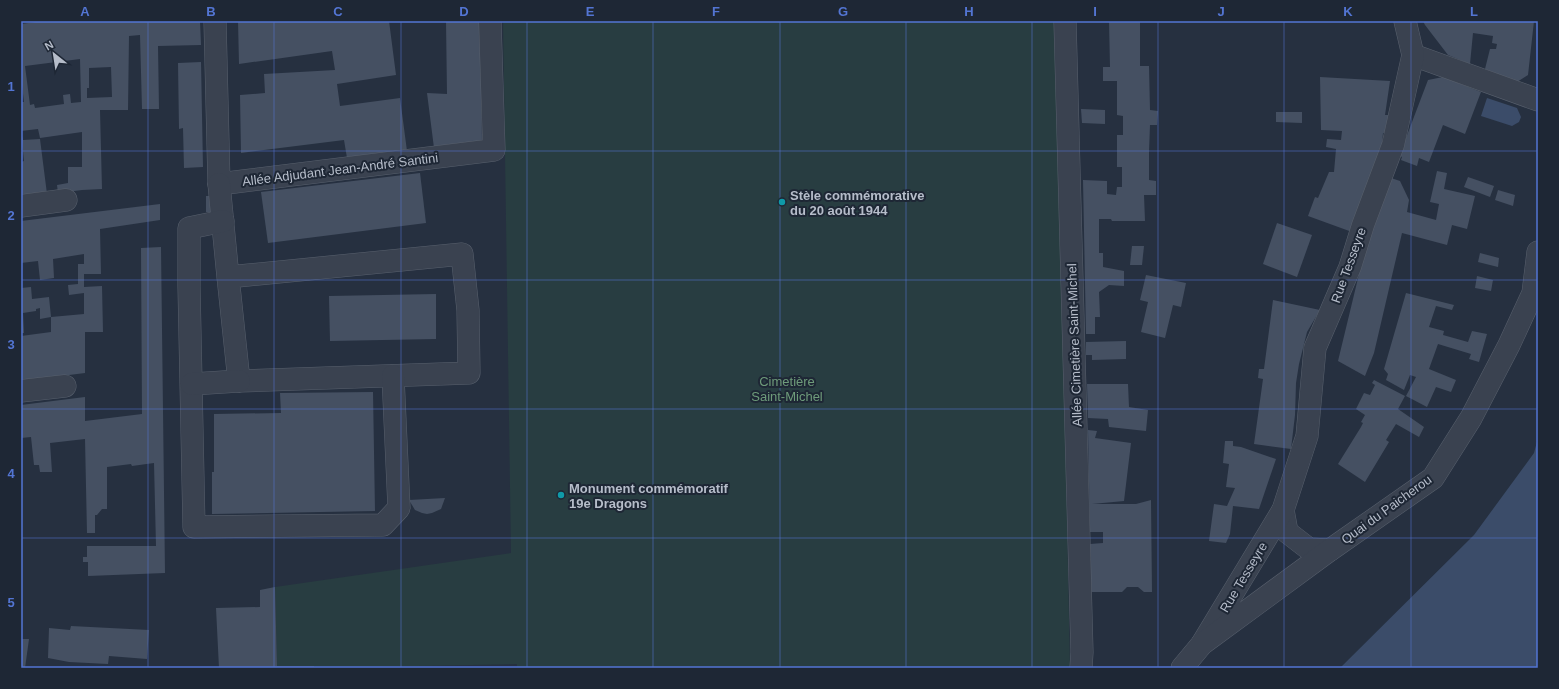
<svg xmlns="http://www.w3.org/2000/svg" width="1559" height="689" viewBox="0 0 1559 689" font-family="Arial,sans-serif">
  <style>
    .green { fill: #283d41 }
    .water { fill: #3b4c69 }
    .building { fill: #455062; fill-rule: evenodd }
    .lines { fill: none; stroke-linecap: round; stroke-linejoin: round }
    .minor-casing { stroke: #58606d; stroke-width: 23 }
    .minor { stroke: #3a4250; stroke-width: 22 }
    .grid { fill: none; stroke: #5375d3; stroke-width: 1; stroke-opacity: 0.55 }
    .culture-dot { fill: #0f9aa8; stroke: #1e2735; stroke-width: 1.5 }
    .labels { text-anchor: middle; stroke-width: 4; stroke-linejoin: round; paint-order: stroke }
    .street-label { font-size: 13px; fill: #b6bdca; stroke: #1e2735 }
    .poi-label { font-size: 13px; font-weight: bold; fill: #b6bdca; stroke: #1e2735; text-anchor: start }
    .park-label { font-size: 13px; fill: #6e9b7a; stroke: #1e2735 }
    .neatline { fill: none; stroke: #5375d3; stroke-width: 1.5 }
    .grid-label { font-size: 13px; text-anchor: middle; font-weight: bold; fill: #5375d3 }
  </style>
  <rect width="100%" height="100%" fill="#263040"/>
  <polygon class="green" points="503,21 1057,21 1070,668 517,668 517,664 314,668 313,666 277,666 275,587 511,553"/>
  <g class="water">
    <polygon points="1487,98 1517,108 1521,117 1519,122 1512,126 1481,116"/>
    <polygon points="1538,438 1538,668 1340,668 1474,535 1534,453"/>
  </g>
  <g class="building">
    <path d="M43 21H200L201 45 158 46 159 109H142L140 35 129 36 128 110H100L102 189 82 190 58 193 57 185 68 183V167H82V132L40 138 38 129 21 131V102H24L21 77V24ZM80 59 81 102 71 103 70 94 63 95 64 104 35 108 34 104 30 105 25 66ZM111 67 112 97 87 98V88H89V68Z"/>
    <polygon points="238,21 389,21 396,75 337,84 340,106 400,98 407,151 347,158 344,140 241,153 240,95 265,93 264,74 335,70 332,51 239,64"/>
    <polygon points="446,21 480,21 482,142 434,148 427,93 447,94"/>
    <polygon points="1109,21 1140,21 1140,66 1149,66 1150,110 1158,111 1157,125 1150,125 1149,152 1149,180 1156,181 1156,195 1144,195 1145,221 1112,221 1111,219 1099,219 1099,253 1103,253 1103,267 1124,271 1124,286 1109,285 1099,292 1100,317 1095,317 1095,334 1086,334 1083,180 1107,181 1107,194 1116,195 1117,187 1122,187 1122,167 1117,167 1117,135 1123,135 1123,116 1117,115 1117,81 1103,81 1103,67 1110,67"/>
    <polygon points="1423,21 1534,21 1528,75 1517,82 1485,69 1490,49 1496,49 1497,44 1492,43 1493,36 1473,33 1470,64 1448,55 1425,25"/>
    <polygon points="201,62 203,167 184,168 183,128 179,129 178,63"/>
    <polygon points="1320,77 1390,81 1385,115 1391,115 1387,134 1383,133 1382,144 1352,232 1308,216 1315,197 1318,198 1329,172 1334,172 1336,149 1326,147 1327,139 1341,140 1342,131 1321,130"/>
    <polygon points="1443,77 1481,92 1465,134 1443,125 1429,162 1419,158 1417,166 1401,160 1402,157 1400,156 1401,151 1428,80"/>
    <polygon points="1081,109 1105,110 1105,124 1082,123"/>
    <polygon points="1276,112 1302,112 1302,123 1276,122"/>
    <polygon points="21,132 23,140 40,139 47,194 21,197 21,162 24,161"/>
    <polygon points="1437,171 1447,173 1444,189 1475,196 1467,229 1452,225 1447,245 1402,233 1374,353 1365,376 1338,361 1360,270 1388,177 1400,181 1409,200 1407,212 1436,220 1439,204 1430,202"/>
    <polygon points="420,173 426,223 268,243 261,192"/>
    <polygon points="1468,177 1494,186 1490,197 1464,187"/>
    <polygon points="1498,190 1515,195 1513,206 1495,200"/>
    <polygon points="206,196 215,196 215,213 206,212"/>
    <polygon points="160,204 160,220 100,229 101,274 84,274 84,287 102,286 103,332 85,332 85,373 21,381 21,336 51,332 51,317 84,314 84,293 69,295 68,285 78,284 78,264 84,264 84,254 53,259 54,278 40,280 38,261 21,263 21,221"/>
    <polygon points="1277,223 1312,235 1297,277 1263,264"/>
    <polygon points="1132,246 1144,246 1142,265 1130,265"/>
    <polygon points="161,247 165,573 88,576 88,562 83,562 83,557 87,557 87,546 156,546 154,463 132,466 131,464 107,467 107,509 102,509 97,515 95,515 95,533 87,533 85,439 50,443 52,472 40,472 39,465 34,465 31,437 21,438 21,405 85,397 85,421 142,414 141,248"/>
    <polygon points="1480,253 1499,258 1498,267 1478,262"/>
    <polygon points="1146,275 1186,283 1181,307 1173,305 1165,338 1141,332 1148,302 1140,300"/>
    <polygon points="1477,276 1493,280 1491,291 1475,288"/>
    <polygon points="31,287 32,299 49,297 51,317 40,319 40,308 36,309 36,311 23,313 24,333 21,333 21,288"/>
    <polygon points="1406,293 1454,305 1452,310 1436,306 1429,327 1444,331 1443,335 1468,342 1472,331 1487,334 1479,362 1469,359 1471,354 1438,344 1429,369 1456,380 1451,392 1436,387 1427,407 1406,396 1416,377 1410,375 1404,390 1386,380 1388,374 1384,369"/>
    <polygon points="436,294 436,339 330,341 329,296"/>
    <polygon points="1273,300 1320,310 1307,332 1299,364 1296,383 1295,415 1291,449 1254,444 1263,379 1258,378 1259,369 1264,369"/>
    <polygon points="1126,341 1126,359 1092,360 1092,355 1086,355 1086,342"/>
    <polygon points="1374,380 1405,396 1398,409 1424,427 1419,437 1396,424 1386,440 1389,442 1365,482 1338,464 1361,427 1363,423 1361,422 1365,415 1356,409 1364,393 1370,395 1375,385 1372,383"/>
    <polygon points="1087,384 1128,384 1129,407 1148,410 1146,431 1109,427 1108,419 1088,418"/>
    <polygon points="373,392 375,511 212,514 212,472 214,472 214,414 281,413 280,393"/>
    <polygon points="1088,430 1097,431 1095,438 1131,443 1124,501 1092,504 1136,504 1151,500 1152,592 1144,592 1138,587 1127,587 1122,592 1091,592 1090,544 1103,543 1103,532 1090,532"/>
    <polygon points="1225,441 1233,441 1233,446 1241,447 1276,459 1259,509 1233,506 1230,534 1226,543 1209,541 1214,504 1227,506 1235,488 1226,487 1229,464 1223,463"/>
    <polygon points="445,498 441,509 432,513 427,514 422,513 415,510 409,500"/>
    <polygon points="275,587 277,666 314,666 314,668 219,668 216,608 260,607 260,590"/>
    <polygon points="71,626 149,630 147,659 109,656 108,664 69,662 48,658 49,628 70,630"/>
    <polygon points="21,639 29,639 25,668 21,668"/>
  </g>
  <g class="lines">
    <defs>
      <g id="minor">
        <polyline points="215,21 219,184 494,150 490,21"/>
        <polyline points="1065,21 1082,652 1081,668"/>
        <polyline points="1413,55 1538,100"/>
        <polyline points="219,184 228,277 462,254 468,310 469,373 239,381 228,277"/>
        <polyline points="21,206 66,200"/>
        <polyline points="223,221 189,228 189,286 194,527 383,525 399,508 393,376"/>
        <polyline points="192,384 239,381"/>
        <polyline points="21,391 65,386"/>
        <polyline points="1283,510 1287,532 1309,549 1330,550"/>
        <polyline points="1202,644 1283,510 1307,436 1315,348 1350,267 1363,225 1393,145 1413,55 1405,21"/>
        <polyline points="1182,668 1202,644 1330,550 1433,478 1471,418 1509,345 1533,293 1538,252"/>
      </g>
    </defs>
    <use href="#minor" class="minor-casing"/>
    <use href="#minor" class="minor"/>
  </g>
  <path class="grid" d="M148 21V668M274 21V668M401 21V668M527 21V668M653 21V668M780 21V668M906 21V668M1032 21V668M1158 21V668M1284 21V668M1411 21V668M21 151H1538M21 280H1538M21 409H1538M21 538H1538"/>
  <g class="culture-dot">
    <circle cx="782" cy="202" r="4"/>
    <circle cx="561" cy="495" r="4"/>
  </g>
  <g class="labels">
    <g class="street-label">
      <text transform="translate(340 169) rotate(-7)" y="5">Allée Adjudant Jean-André Santini</text>
      <text transform="translate(1348 265) rotate(-70)" y="5">Rue Tesseyre</text>
      <text transform="translate(1074 345) rotate(-92)" y="5">Allée Cimetière Saint-Michel</text>
      <text transform="translate(1386 509) rotate(-36)" y="5">Quai du Paicherou</text>
      <text transform="translate(1243 577) rotate(-59)" y="5">Rue Tesseyre</text>
    </g>
    <g class="poi-label">
      <text x="790" y="200">Stèle commémorative<tspan x="790" dy="15">du 20 août 1944</tspan></text>
      <text x="569" y="493">Monument commémoratif<tspan x="569" dy="15">19e Dragons</tspan></text>
    </g>
    <g class="park-label">
      <text x="787" y="386">Cimetière<tspan x="787" dy="15">Saint-Michel</tspan></text>
    </g>
  </g>
  <rect width="1559" height="689" fill="none" stroke="#1e2735" stroke-width="44"/>
  <g transform="translate(54 54) rotate(330)" stroke="#1e2735" stroke-width="3" paint-order="stroke">
  <path d="M0-3L7 15L0 10L-7 15Z" fill="#b6bdca"/>
  <text y="-6" font-size="11" font-weight="bold" text-anchor="middle" fill="#b6bdca">N</text>
  </g>
  <rect x="22" y="22" width="1515" height="645" class="neatline"/>
  <g class="grid-label">
    <text x="85" y="16">A</text>
    <text x="211" y="16">B</text>
    <text x="338" y="16">C</text>
    <text x="464" y="16">D</text>
    <text x="590" y="16">E</text>
    <text x="716" y="16">F</text>
    <text x="843" y="16">G</text>
    <text x="969" y="16">H</text>
    <text x="1095" y="16">I</text>
    <text x="1221" y="16">J</text>
    <text x="1348" y="16">K</text>
    <text x="1474" y="16">L</text>
    <text x="11" y="91">1</text>
    <text x="11" y="220">2</text>
    <text x="11" y="349">3</text>
    <text x="11" y="478">4</text>
    <text x="11" y="607">5</text>
  </g>
</svg>
